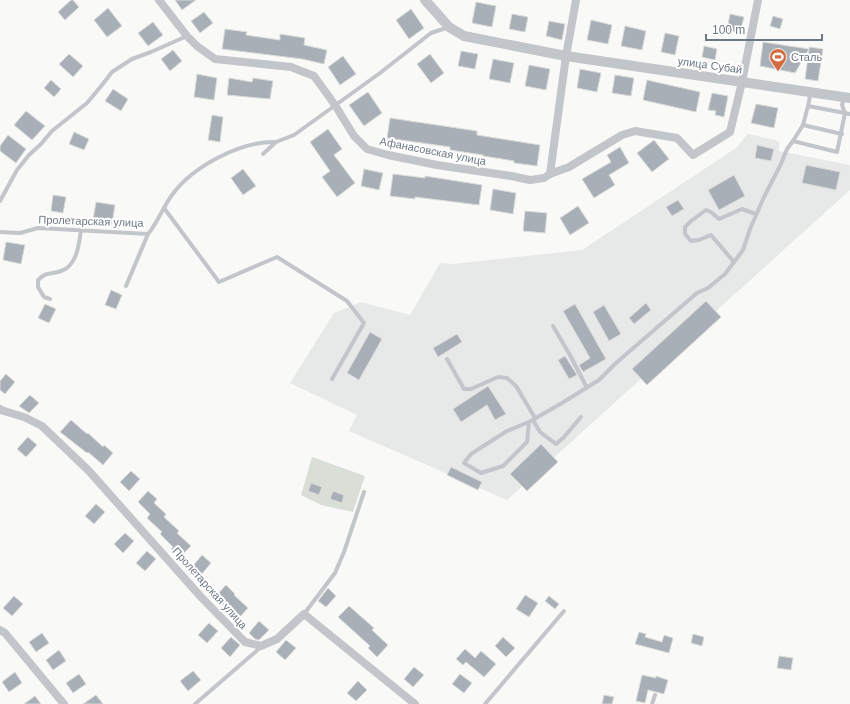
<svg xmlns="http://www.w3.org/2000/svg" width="850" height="704" viewBox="0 0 850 704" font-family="Helvetica,sans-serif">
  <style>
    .built { fill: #e7e8e8 }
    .green { fill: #d9ded7 }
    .building { fill: #a9afb6; stroke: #dbdbda }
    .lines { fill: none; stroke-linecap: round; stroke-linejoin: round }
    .service { stroke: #c2c5c9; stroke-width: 4 }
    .minor { stroke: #c2c5c9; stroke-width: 8 }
    .tertiary { stroke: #c2c5c9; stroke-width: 10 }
    .labels { text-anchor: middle; stroke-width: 4; stroke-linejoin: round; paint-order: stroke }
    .poi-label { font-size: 11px; fill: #6c7885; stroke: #fff; text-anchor: start }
    .street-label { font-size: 11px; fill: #6c7885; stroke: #fff }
  </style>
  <rect width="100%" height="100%" fill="#f9f9f8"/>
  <polygon class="built" points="748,134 779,141 779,151 850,165 850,190 507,500 349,431 357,415 290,383 334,313 361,302 410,315 440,263 453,264 582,250 736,148"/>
  <polygon class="green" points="312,457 365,476 353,512 321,505 301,495"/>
  <g class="building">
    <polygon points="71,0 73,0 79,7 65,20 58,12"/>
    <polygon points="175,0 196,0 182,10"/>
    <polygon points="476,2 496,6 492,27 472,23"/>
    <polygon points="108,8 122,26 107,37 94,20"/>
    <polygon points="411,9 424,28 409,39 396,20"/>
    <polygon points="204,12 213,23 200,33 191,21"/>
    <polygon points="512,14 528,17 525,32 509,29"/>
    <polygon points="730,14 744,17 740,33 727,30"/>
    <polygon points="773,16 783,19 780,29 770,26"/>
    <polygon points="591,20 612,25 608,44 587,40"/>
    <polygon points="549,21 565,24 562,40 546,36"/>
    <polygon points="153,22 163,35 148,46 138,33"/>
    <polygon points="625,26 646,31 642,50 621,46"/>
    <polygon points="225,29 247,32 246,35 280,40 280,34 305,38 304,45 327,50 324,64 302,59 222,49"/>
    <polygon points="665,33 679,36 675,55 661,52"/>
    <polygon points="763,42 809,49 809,47 823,49 818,81 805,79 809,49 795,73 760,66"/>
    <polygon points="704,46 717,49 715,60 702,57"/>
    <polygon points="173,50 182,61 170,71 161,59"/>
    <polygon points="461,51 478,54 475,69 458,66"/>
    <polygon points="69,54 83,66 73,77 59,64"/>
    <polygon points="430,54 444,73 431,83 417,64"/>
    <polygon points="343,56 356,74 340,85 328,67"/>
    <polygon points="493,59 514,63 510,83 489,79"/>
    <polygon points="529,65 550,69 546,90 525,86"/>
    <polygon points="580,69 601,73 597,92 577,88"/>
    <polygon points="197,74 217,78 214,100 194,97"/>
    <polygon points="615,75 634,78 631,96 612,93"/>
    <polygon points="229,78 252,82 253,78 273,81 270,99 227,95"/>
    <polygon points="51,80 61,89 54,97 44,88"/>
    <polygon points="647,80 700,92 696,112 643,100"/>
    <polygon points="113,89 128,99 121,111 105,101"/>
    <polygon points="368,92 382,113 364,126 349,105"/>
    <polygon points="712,93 728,96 724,117 715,115 716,111 708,110"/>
    <polygon points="756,104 778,108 774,128 751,123"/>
    <polygon points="26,111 45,126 32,140 14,125"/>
    <polygon points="212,115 223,117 220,142 208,140"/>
    <polygon points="390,118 477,131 477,135 540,145 537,166 514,163 514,161 483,156 483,155 450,150 450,147 387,138"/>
    <polygon points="328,129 342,149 334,155 355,183 337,197 322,177 330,171 310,142"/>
    <polygon points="74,132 89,139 84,150 69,144"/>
    <polygon points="8,135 26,149 16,163 0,151 0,146"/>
    <polygon points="654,140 669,159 652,172 637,153"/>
    <polygon points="757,145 774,149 771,161 755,158"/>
    <polygon points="620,147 629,163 609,175 615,185 594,198 582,179 611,162 607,155"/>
    <polygon points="806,165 840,172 836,190 802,183"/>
    <polygon points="243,169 256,186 243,195 231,178"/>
    <polygon points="364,169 383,173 379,190 361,186"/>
    <polygon points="393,174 425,178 425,176 482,185 479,205 415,197 415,199 390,196"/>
    <polygon points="734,175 745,196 719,210 708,190"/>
    <polygon points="493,189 516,193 513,214 490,210"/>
    <polygon points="53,195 66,197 63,213 51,211"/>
    <polygon points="678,200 684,209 672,216 666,207"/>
    <polygon points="96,202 115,205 112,224 93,220"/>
    <polygon points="578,206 589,223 570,235 560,218"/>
    <polygon points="525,211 547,213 545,233 523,231"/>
    <polygon points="6,242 25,245 21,264 3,260"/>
    <polygon points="111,290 122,295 116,309 105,305"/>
    <polygon points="706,301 721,317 647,385 632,369"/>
    <polygon points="646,303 651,310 634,324 629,318"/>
    <polygon points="45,304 56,309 49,323 38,318"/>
    <polygon points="575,304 606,359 583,372 579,365 590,358 563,311"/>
    <polygon points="604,305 621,334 609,341 593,312"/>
    <polygon points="370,332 382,339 359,380 347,373"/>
    <polygon points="457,334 462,342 438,357 433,348"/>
    <polygon points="565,356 577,375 569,379 558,360"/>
    <polygon points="6,374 15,382 5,394 0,390 0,381"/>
    <polygon points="488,386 506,414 495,420 487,405 461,422 453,409"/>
    <polygon points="30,395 39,403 29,413 19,406"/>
    <polygon points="71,420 87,434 88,433 103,447 104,445 113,453 103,465 88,452 87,453 60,432"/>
    <polygon points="28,437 37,445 26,457 17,449"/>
    <polygon points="541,444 558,462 527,491 510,474"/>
    <polygon points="451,467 482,482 478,490 447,475"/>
    <polygon points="131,471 140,479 129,491 120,482"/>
    <polygon points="311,483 322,487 319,495 308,491"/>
    <polygon points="148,491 157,499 154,503 166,514 164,517 179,531 177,533 191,546 180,557 171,549 173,547 160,534 162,532 147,518 150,514 138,502"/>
    <polygon points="333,491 344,495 342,503 330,499"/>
    <polygon points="96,504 105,512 94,524 85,516"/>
    <polygon points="125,533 134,541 123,553 114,544"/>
    <polygon points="147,551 156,559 145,571 136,563"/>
    <polygon points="202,555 211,563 201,575 192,567"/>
    <polygon points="226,585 235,594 234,595 248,608 238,619 215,597"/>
    <polygon points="328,588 336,596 326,607 318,601"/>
    <polygon points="525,595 538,603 529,617 516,609"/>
    <polygon points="14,596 23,604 12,616 3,608"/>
    <polygon points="549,596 559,604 555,609 545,601"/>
    <polygon points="349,606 374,628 372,630 388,645 377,657 368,648 370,646 338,617"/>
    <polygon points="259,621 269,630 259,640 255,639 249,633"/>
    <polygon points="209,623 218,631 207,643 198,635"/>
    <polygon points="639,632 646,634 645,637 662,642 664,635 673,638 669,653 635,644"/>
    <polygon points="42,633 49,643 36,652 29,642"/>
    <polygon points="693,634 704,637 702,646 691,643"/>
    <polygon points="231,637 240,645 230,657 221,648"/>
    <polygon points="503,637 515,648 506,657 495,646"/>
    <polygon points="286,640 296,648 285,660 276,652"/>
    <polygon points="465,649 475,658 481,651 496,664 484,677 466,662 463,665 456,659"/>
    <polygon points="59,650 66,661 53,670 46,660"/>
    <polygon points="779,656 793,658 791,670 777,668"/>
    <polygon points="414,667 424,675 413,687 404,679"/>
    <polygon points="193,671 201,680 188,691 180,681"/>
    <polygon points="15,672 22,683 9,692 2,682"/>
    <polygon points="79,674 86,684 73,693 66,683"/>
    <polygon points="460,674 472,683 464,693 452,684"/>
    <polygon points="642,675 656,678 656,676 668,680 664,694 648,690 645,703 636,701"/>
    <polygon points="358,681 367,690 356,701 347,693"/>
    <polygon points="96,695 103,704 83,704"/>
    <polygon points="604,695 614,697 612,704 602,704"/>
    <polygon points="35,696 41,704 24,704"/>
  </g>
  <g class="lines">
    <g class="service">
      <polyline points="844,97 842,105 845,113 837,152 793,141 803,125 808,106 845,113 850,114"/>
      <polyline points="808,106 811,92"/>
      <polyline points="803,125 842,134"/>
      <polyline points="263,154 276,142 294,135 380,73 431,33 449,27"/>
      <polyline points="0,201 17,170 29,155 41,144 52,131 87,103 102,85 112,72 132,59 151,52 187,36"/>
      <polyline points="164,208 219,282 277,257 347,301 364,323 332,379"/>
      <polyline points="0,232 20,233 38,228 148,234 126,286"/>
      <path d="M148 234C158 222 163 207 172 195 193 166 241 141 276 142"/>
      <polyline points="734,262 711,235 699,240 691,241 685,234 685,227 691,221 706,210 711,212 719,219 742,209 756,214"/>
      <path d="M50 299 44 297 38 287V280C47 271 50 275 61 271 77 266 79 244 81 230"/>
      <polyline points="553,326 570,355 587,388"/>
      <polyline points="447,359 464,389 471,389 498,377 507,378 516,386 535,418"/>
      <polyline points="533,420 540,432 556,444 564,437 581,417"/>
      <polyline points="529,422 527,442 503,466 481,473 464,463 471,454 507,431 529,422 562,403 599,380 616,363 697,293 708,288 725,274 743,250 750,229 764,197 781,164 787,149 793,141"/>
      <polyline points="304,614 335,573 344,552 364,492"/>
      <polyline points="195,704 261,647"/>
      <polyline points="485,704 564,611"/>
      <polyline points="652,704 655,695"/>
    </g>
    <g class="minor">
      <polyline points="159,0 187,36 197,46 215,59 291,67 314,76 335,105 354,136 367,149 388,155 437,165 511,176 530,180 544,178 550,174"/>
      <polyline points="576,0 566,56 550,174 569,167 622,135 635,131 677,138 693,155 730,132 742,82 758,0"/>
      <polyline points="0,409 1,410 24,417 42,426 89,471 201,597 245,642 261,646 277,639 304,614 415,704"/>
      <polyline points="0,630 5,633 64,704"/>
    </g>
    <polyline class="tertiary" points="425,0 449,27 464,36 566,56 850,98"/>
  </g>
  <defs>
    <symbol id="stadium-pin" viewBox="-11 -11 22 30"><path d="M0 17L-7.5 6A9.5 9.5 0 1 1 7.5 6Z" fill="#d16d40" stroke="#fff"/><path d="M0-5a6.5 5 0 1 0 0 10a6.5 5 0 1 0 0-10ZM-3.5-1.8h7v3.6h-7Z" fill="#fff"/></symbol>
  </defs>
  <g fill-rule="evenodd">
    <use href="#stadium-pin" x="768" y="47" width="20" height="27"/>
  </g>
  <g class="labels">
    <g class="poi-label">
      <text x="791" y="61">Сталь</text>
    </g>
    <g class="street-label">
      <text transform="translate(710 65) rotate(8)" y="4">улица Субай</text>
      <text transform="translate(433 151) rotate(11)" y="4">Афанасовская улица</text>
      <text transform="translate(91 221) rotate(2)" y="4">Пролетарская улица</text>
      <text transform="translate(210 588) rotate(48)" y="4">Пролетарская улица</text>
    </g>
  </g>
  <path d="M706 34v6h116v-6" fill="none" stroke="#6c7885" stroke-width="2"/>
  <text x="712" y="34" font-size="12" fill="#6c7885" stroke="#ffffff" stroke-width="3" paint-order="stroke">100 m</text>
</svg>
